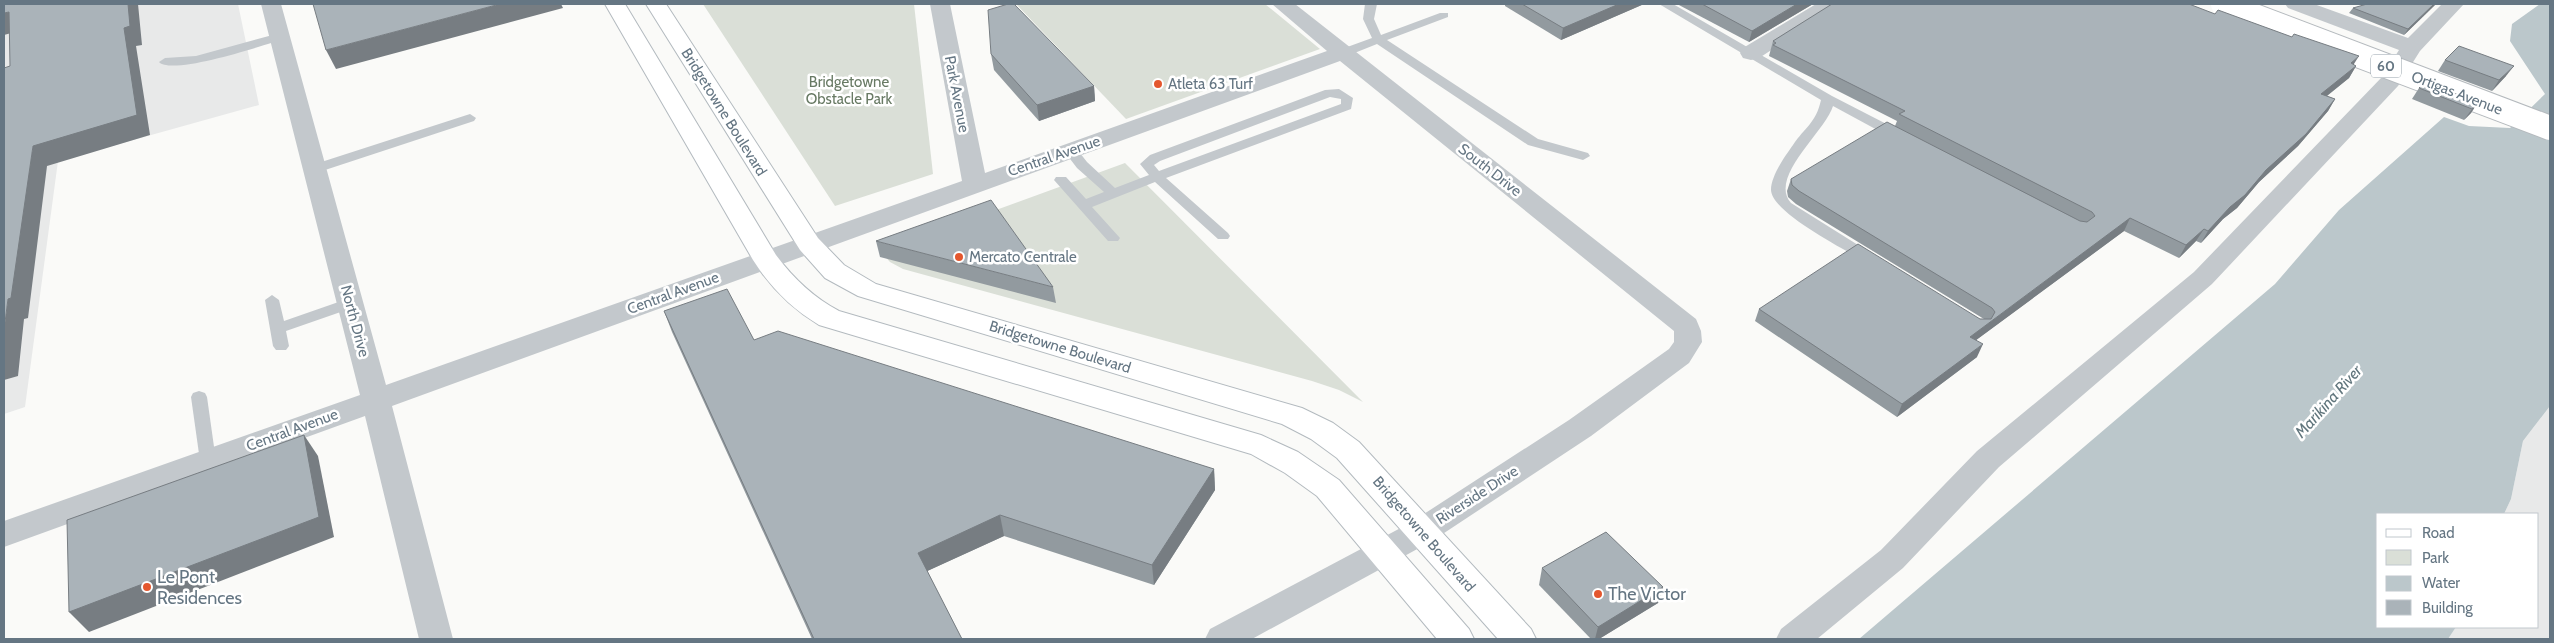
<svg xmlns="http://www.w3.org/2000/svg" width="2554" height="643" viewBox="0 0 2554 643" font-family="Cabin,sans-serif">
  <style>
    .built { fill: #e8e9e9 }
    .green { fill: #dadfd7 }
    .water { fill: #bbc7cb }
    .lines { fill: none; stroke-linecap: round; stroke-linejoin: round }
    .secondary-casing { stroke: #b3babf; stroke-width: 2 }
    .lane { fill: #c3c8cc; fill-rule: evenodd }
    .street { fill: #c3c8cc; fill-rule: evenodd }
    .secondary { fill: #fff; fill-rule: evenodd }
    .primary-bridge-casing { stroke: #b5babe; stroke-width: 26; stroke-linecap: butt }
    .primary-bridge { stroke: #fff; stroke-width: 24 }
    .wall { fill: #929a9f }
    .shaded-wall { fill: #777d82 }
    .building { fill: #aab3b9; stroke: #777d82 }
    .poi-dot { fill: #e4572e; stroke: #fff; stroke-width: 2 }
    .labels { text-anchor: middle; stroke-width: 5; stroke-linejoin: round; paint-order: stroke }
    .shield { fill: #fff; stroke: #939fa8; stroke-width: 1 }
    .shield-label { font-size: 14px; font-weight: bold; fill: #657683 }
    .park-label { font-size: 15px; fill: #687a64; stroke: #fff }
    .poi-label { font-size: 15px; fill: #657683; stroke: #fff; text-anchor: start }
    .street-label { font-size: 15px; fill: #657683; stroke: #fff }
    .water-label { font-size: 16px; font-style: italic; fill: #60757c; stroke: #fff }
    .near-poi-label { font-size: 18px; fill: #657683; stroke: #fff; text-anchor: start }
  </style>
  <rect width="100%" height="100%" fill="#fafaf8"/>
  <g class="built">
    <polygon points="4,4 238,4 259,105 58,161 25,407 4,414"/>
    <polygon points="2550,406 2550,639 2448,639 2456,627 2538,627 2538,514 2504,514 2511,499 2523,441"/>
  </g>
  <g class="green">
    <polygon points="703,4 914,4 933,174 835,206"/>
    <polygon points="1016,4 1265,4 1320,49 1126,119"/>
    <polygon points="1125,163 1363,402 1339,390 1312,381 903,269 890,262 881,252"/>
  </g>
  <polygon class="water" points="2540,4 2550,4 2550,406 2523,441 2511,499 2504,514 2378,514 2378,627 2456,627 2448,639 1859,639 2275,284 2339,210 2444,117 2469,126 2510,128 2545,94 2510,41 2512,24"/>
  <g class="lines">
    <defs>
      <g id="secondary">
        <path d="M605 4H625L776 255C794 279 813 297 839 311L1261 435 1298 452 1339 480 1469 629 1474 639H1437L1317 496 1285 473 1251 454 819 325C791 308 770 287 753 260Z"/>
        <polygon points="646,4 666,4 818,238 844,265 876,284 1302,408 1333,423 1359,442 1531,629 1536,639 1498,639 1337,458 1311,439 1282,424 858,296 825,278 800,250"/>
      </g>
    </defs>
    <use href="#secondary" class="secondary-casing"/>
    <g class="lane">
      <polygon points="1365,4 1377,4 1374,19 1381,35 1440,13 1448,13 1448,17 1387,40 1538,139 1588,153 1590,156 1583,160 1528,145 1377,44 1347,56 1339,56 1339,50 1372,38 1363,19"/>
      <path d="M1659 4H1673L1832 96 1902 132 1903 135 1902 138H1892L1833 106C1825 132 1768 177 1791 203L1874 255 1876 258 1874 261H1864C1844 249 1772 213 1771 190 1771 176 1785 156 1793 145 1805 127 1816 123 1821 100Z"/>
      <path d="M280 33 284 35V39C264 45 172 76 159 62L165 58 196 56Z"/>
      <path d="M1339 89 1353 98 1351 109 1166 178 1228 233 1230 236 1228 239H1218L1155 182 1092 207 1120 238 1118 241H1108L1054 180 1056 177H1066L1086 199 1104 192 1077 168 1064 151 1066 148H1076L1087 162 1115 188 1149 175 1140 164 1150 155 1325 90ZM1330 97 1341 99V104L1159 171 1154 165 1160 161Z"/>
      <polygon points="470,114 476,118 474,121 319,172 314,173 307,169 309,166"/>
      <polygon points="272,295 279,300 284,321 350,298 357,303 355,307 286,331 289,346 286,350 276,350 273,346 265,300"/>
      <polygon points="199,391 205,393 207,397 216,461 214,465 208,467 202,465 200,461 191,397 193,393"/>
    </g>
    <g class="street">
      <polygon points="261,4 281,4 386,385 962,181 930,4 950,4 985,173 1327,51 1272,4 1295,4 1696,319 1701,331 1702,342 1689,363 1591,436 1432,541 1252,639 1205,639 1210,629 1410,523 1569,420 1669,349 1674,342 1674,331 1340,61 392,406 453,639 419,639 365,416 4,547 4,521 360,395"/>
      <polygon points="1816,4 1840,4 1837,8 1759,58 1751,60 1743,58 1740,53 1743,48"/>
      <polygon points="2285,4 2314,4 2408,38 2442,4 2464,4 2420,51 2398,86 2212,284 1999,467 1903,568 1817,639 1776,639 1781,629 1881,550 1977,451 2194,272 2382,77 2399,50 2288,8"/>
    </g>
    <use href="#secondary" class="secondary"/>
    <defs>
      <polyline id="primary-bridge" points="2223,4 2550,128"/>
    </defs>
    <use href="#primary-bridge" class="primary-bridge-casing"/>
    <use href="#primary-bridge" class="primary-bridge"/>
  </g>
  <g class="wall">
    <polygon points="1505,4 1644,4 1561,40 1505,6"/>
    <polygon points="1677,4 1813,4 1749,42"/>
    <polygon points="2436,4 2404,35 2349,13 2353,8"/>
    <polygon points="2215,14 2356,66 2349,78 2327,96 2335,99 2328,111 2298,146 2259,182 2237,208 2223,219 2201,243 2196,241 2179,258 2124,231 1976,340 1977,357 1897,417 1755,321 1759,309 1984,319 1796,204 1788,197 1787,191 1791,179 1895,126 1897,121 1769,56 1773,41"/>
    <polygon points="991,54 1094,86 1095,101 1039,121 994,70"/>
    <polygon points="2445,60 2506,76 2492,91 2438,71"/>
    <polygon points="2419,88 2478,102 2471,113 2464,120 2412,99"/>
    <polygon points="876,241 1053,287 1056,303 880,257"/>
    <polygon points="664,311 754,340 1214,469 1215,490 1154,585 1004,536 927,571 962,639 812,639 672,332"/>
    <polygon points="1542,568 1663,587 1658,603 1599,639 1591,639 1539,585"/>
  </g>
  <g class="shaded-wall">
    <polygon points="128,4 138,4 142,45 136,46 150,135 47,166 28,318 24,319 18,376 4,380 4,330 8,299 33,146 124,28"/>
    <polygon points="500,4 561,4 563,8 336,69 326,50"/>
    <polygon points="1619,4 1644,4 1561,40 1563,28"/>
    <polygon points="1797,4 1813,4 1749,42 1752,31"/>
    <polygon points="2434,4 2436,4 2404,35 2408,29"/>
    <polygon points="9,12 22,30 4,35 4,13"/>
    <polygon points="2359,56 2352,67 2351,63"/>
    <polygon points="2356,66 2349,78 2314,106 2321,94"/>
    <polygon points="2514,66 2506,76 2492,91 2499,80"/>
    <polygon points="1094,86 1095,101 1039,121 1037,105"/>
    <polygon points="2335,99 2328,111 2298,146 2259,182 2237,208 2223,219 2201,243 2208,231 2230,207"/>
    <polygon points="2478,102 2471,113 2464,120 2472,109"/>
    <polygon points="2130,218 2124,231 1964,349 1970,337"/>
    <polygon points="2204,229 2196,241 2179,258 2186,245"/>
    <polygon points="1983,344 1977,357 1897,417 1902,404"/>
    <polygon points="304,435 318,456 334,537 89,632 69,612"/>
    <polygon points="1214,469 1215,490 1154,585 1152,565"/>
    <polygon points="1000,515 1004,536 923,573 918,553"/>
    <polygon points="1663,587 1658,603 1599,639 1595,639 1598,627"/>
  </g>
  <g class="building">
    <polygon points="4,4 128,4 130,26 124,28 137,115 33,146 11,298 8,299 4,330 4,68 10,66 9,12 4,13"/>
    <polygon points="313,4 500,4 326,50"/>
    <polygon points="1008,4 1014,4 1094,86 1037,105 991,54 988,10"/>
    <polygon points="1522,4 1619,4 1563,28"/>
    <polygon points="1702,4 1797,4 1752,31"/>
    <polygon points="1832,4 2189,4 2215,14 2218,10 2292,37 2294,34 2359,56 2351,63 2356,66 2321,94 2335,99 2306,134 2266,170 2245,195 2230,207 2208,231 2204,229 2186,245 2130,218 1970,337 1983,344 1902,404 1759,309 1858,244 1980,319 1991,319 1995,312 1992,308 1799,191 1792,185 1791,179 1887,122 2080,221 2087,222 2095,216 2092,212 1899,114 1905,111 1773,45 1776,43 1773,41"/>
    <polygon points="2367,4 2434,4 2408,29 2353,8"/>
    <polygon points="2459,46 2514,66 2499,80 2445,60"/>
    <polygon points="2425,82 2478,102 2472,109 2419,88"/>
    <polygon points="991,200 1053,287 876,241"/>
    <polygon points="727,289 754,340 778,331 1214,469 1152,565 1000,515 918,553 962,639 814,639 664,311"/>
    <polygon points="304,435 319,517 69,612 67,520"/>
    <polygon points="1606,532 1663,587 1598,627 1542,568"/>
  </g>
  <g class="poi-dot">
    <circle cx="1158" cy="84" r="5"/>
    <circle cx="959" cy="257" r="5"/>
    <circle cx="147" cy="587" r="5"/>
    <circle cx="1598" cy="594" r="5"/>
  </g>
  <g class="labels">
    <rect class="shield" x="2371" y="54.5" width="30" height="23" rx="4"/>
    <g class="shield-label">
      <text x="2386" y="71">60</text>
    </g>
    <g class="park-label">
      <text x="849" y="87">Bridgetowne<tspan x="849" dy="17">Obstacle Park</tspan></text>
    </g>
    <g class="poi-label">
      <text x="1168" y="89">Atleta 63 Turf</text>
      <text x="969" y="262">Mercato Centrale</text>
    </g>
    <g class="street-label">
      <text transform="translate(2457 93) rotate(21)" y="5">Ortigas Avenue</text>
      <text transform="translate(957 94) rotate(79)" y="5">Park Avenue</text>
      <text transform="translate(724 112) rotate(58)" y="5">Bridgetowne Boulevard</text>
      <text transform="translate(1054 156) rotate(-19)" y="5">Central Avenue</text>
      <text transform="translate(1490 170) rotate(38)" y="5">South Drive</text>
      <text transform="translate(673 293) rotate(-20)" y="5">Central Avenue</text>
      <text transform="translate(355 321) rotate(75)" y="5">North Drive</text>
      <text transform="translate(1060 347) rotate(17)" y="5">Bridgetowne Boulevard</text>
      <text transform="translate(292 430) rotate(-20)" y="5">Central Avenue</text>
      <text transform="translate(1477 495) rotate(-33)" y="5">Riverside Drive</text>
      <text transform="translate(1424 534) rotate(49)" y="5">Bridgetowne Boulevard</text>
    </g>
    <g class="water-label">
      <text transform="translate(2328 401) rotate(-48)" y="6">Marikina River</text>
    </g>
    <g class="near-poi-label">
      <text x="157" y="583">Le Pont<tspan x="157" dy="21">Residences</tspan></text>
      <text x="1608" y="600">The Victor</text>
    </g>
  </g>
  <rect width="2554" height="643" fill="none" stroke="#657683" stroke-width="10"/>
  <rect x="2376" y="513" width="162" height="115" fill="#ffffff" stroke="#c1c8cd"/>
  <rect x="2386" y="529" width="25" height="8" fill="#ffffff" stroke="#c1c8cd"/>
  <text x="2422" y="538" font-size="15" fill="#657683">Road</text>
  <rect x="2386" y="550" width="25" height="15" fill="#dadfd7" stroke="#c1c8cd"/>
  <text x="2422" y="563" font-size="15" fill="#657683">Park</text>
  <rect x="2386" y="576" width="25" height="15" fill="#bbc7cb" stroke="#c1c8cd"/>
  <text x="2422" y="588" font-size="15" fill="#657683">Water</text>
  <rect x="2386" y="600" width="25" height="15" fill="#aab3b9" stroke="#c1c8cd"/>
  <text x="2422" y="613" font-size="15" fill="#657683">Building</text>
</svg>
